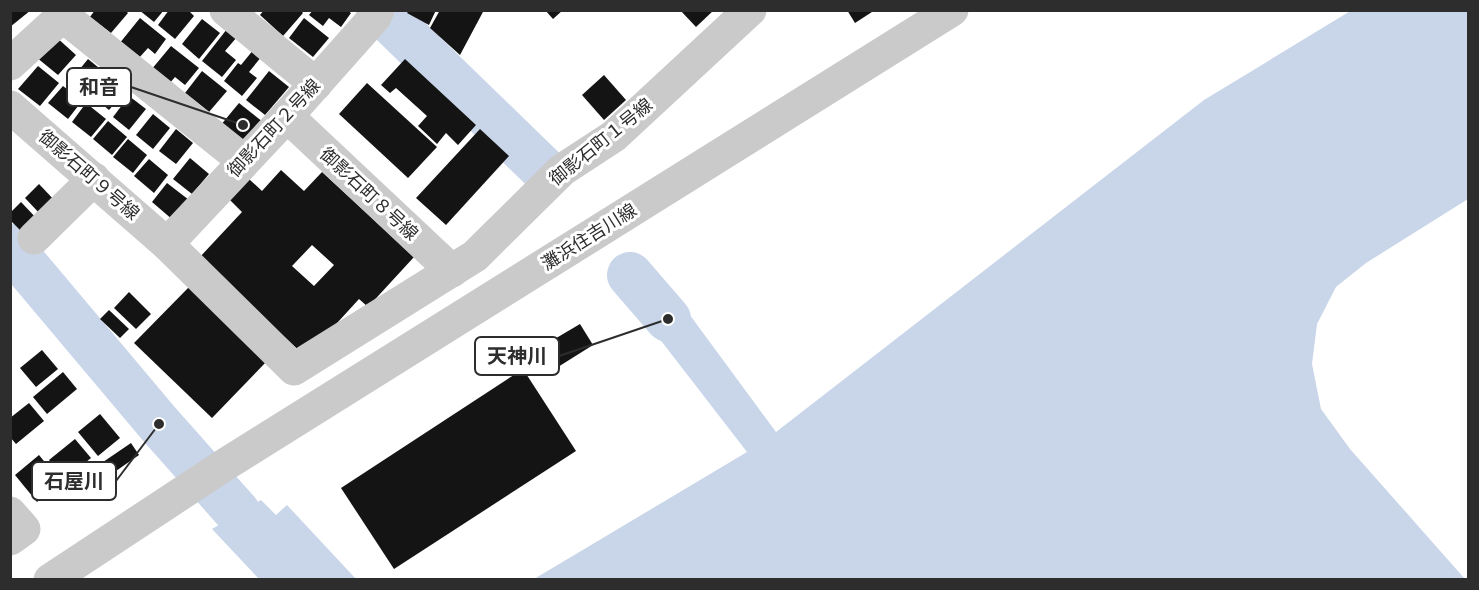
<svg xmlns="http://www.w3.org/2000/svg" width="1479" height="590" viewBox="0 0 1479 590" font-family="'Space Grotesk','Noto Sans JP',sans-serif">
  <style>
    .water { fill: #c9d6e9 }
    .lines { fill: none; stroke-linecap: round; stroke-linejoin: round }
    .river { stroke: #c9d6e9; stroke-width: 46 }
    .building { fill: #141414; fill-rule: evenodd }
    .minor { stroke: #cacaca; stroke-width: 33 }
    .labels { text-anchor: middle; stroke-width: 6; stroke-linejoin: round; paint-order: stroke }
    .street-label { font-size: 18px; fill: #2d2d2d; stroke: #fff }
    .leader { fill: none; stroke: #2d2d2d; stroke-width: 2 }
    .callout-dot { fill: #2d2d2d; stroke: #fff; stroke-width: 2 }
    .callout { fill: #fff; stroke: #2d2d2d; stroke-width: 2 }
    .callout-label { font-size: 20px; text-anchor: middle; font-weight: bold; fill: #2d2d2d }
  </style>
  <rect width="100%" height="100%" fill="#fff"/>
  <g class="water">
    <polygon points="1352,10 1468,11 1468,199 1366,263 1336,287 1317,324 1312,364 1321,409 1350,449 1465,579 534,579 747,452 652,329 684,307 776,432 1204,100"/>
    <polygon points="261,500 276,515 287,505 356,579 259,579 212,529"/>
  </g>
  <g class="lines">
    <g class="river">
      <polyline points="379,10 547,173"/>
      <polyline points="10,247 159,424 238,513"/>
      <polyline points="630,275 668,319"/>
    </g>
  </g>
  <g class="building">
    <polygon points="10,10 31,10 10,27"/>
    <polygon points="95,10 125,10 128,13 111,33 90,17"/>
    <polygon points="139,10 164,10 154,22"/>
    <polygon points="169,10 188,10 194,16 175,39 158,25"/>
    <polygon points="264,10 300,10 303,13 283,36 260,15"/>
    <polygon points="313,10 347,10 351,13 341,27 329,18 323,26 309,15"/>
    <polygon points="409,10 436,10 429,25 407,13"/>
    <polygon points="440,10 484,10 460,55 430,28"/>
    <polygon points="545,10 563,10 553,19"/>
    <polygon points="680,10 714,10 696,27"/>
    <polygon points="847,10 875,10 855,23"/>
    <polygon points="140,18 166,39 155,54 148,48 138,59 119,44"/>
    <polygon points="304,18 329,38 313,57 289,38"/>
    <polygon points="202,19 220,33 199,59 182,44"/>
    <polygon points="227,29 237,37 225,51 236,60 222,77 202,61"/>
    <polygon points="55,36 76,55 58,75 36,57"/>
    <polygon points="171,46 199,68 185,85 175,77 169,84 151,70"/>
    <polygon points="254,49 262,56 249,72 257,78 242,96 224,81 238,63 241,65"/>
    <polygon points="88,59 104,72 88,93 71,80"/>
    <polygon points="405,59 476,125 458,145 446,133 437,144 418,126 427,116 396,88 390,93 381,85"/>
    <polygon points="38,66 59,83 40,106 18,89"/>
    <polygon points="202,71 227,91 209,112 185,93"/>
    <polygon points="269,71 289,87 265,115 246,100"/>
    <polygon points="110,75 127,89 109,110 93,97"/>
    <polygon points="604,75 626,100 604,120 582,95"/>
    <polygon points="367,83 437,147 408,178 339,114"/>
    <polygon points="63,86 82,101 68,119 48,103"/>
    <polygon points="129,96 146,109 129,130 113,117"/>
    <polygon points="86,103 106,119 91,137 72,122"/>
    <polygon points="239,103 263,122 246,139 237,140 220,126"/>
    <polygon points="153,114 170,128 153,149 136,135"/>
    <polygon points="108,121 127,137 112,155 93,139"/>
    <polygon points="176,129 193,143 176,164 159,151"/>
    <polygon points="480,129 509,156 446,225 416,198"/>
    <polygon points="128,139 147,155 133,173 113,157"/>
    <polygon points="190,158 209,174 192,194 173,179"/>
    <polygon points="149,159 168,175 154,193 134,176"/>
    <path d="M281 170 304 191 322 172 414 257 368 307 359 299 306 357 199 258 242 212 230 200 249 179 262 191ZM312 245 334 265 314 286 292 266Z"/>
    <polygon points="167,183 189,200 173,220 152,202"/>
    <polygon points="39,184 57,203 42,216 25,198"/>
    <polygon points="21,202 40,222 26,236 10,220 10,213"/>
    <polygon points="190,286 267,361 212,418 134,343"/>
    <polygon points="129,292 151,314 136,329 114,308"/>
    <polygon points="109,310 129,329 120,338 100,319"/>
    <polygon points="580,324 593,345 550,372 536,350"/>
    <polygon points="42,350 58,369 36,387 20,368"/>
    <polygon points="523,369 576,451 394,569 341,488"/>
    <polygon points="63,372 77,389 47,414 33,397"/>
    <polygon points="29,403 44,421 16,444 10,437 10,418"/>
    <polygon points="100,414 120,438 98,456 78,432"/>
    <polygon points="75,439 91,458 65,479 49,460"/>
    <polygon points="131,443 139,455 90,489 81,477"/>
    <polygon points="39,455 61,482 37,502 15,475"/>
  </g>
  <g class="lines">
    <g class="minor">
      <polyline points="226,10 316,84"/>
      <polyline points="63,16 244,161"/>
      <polyline points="10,64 69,10"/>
      <polyline points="10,107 167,244 294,369 475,256 562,170 614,136 750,10"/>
      <polyline points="287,116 452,271"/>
      <polyline points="34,238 94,179"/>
      <polyline points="167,244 287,116 375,17 378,10"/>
      <polyline points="10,513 24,529 10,539"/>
      <polyline points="50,580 226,464 952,10"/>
    </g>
  </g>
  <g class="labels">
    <g class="street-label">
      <text transform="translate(274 128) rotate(-47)" y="6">御影石町２号線</text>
      <text transform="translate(601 142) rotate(-39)" y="6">御影石町１号線</text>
      <text transform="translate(89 175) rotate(41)" y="6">御影石町９号線</text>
      <text transform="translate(369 194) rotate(43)" y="6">御影石町８号線</text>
      <text transform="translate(589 237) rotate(-32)" y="6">灘浜住吉川線</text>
    </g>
  </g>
  <path class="leader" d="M243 125L131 87M668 319L559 356M159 424L116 481"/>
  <g class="callout-dot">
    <circle cx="243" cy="125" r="6"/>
    <circle cx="668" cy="319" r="6"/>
    <circle cx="159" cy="424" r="6"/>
  </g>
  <g class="callout">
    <rect x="67" y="68" width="64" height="38" rx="6"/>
    <rect x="475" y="337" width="84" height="38" rx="6"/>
    <rect x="32" y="462" width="84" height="38" rx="6"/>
  </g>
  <g class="callout-label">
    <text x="99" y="94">和音</text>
    <text x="517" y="363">天神川</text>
    <text x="74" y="488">石屋川</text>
  </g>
  <rect width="1479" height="590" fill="none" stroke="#2d2d2d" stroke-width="24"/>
</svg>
